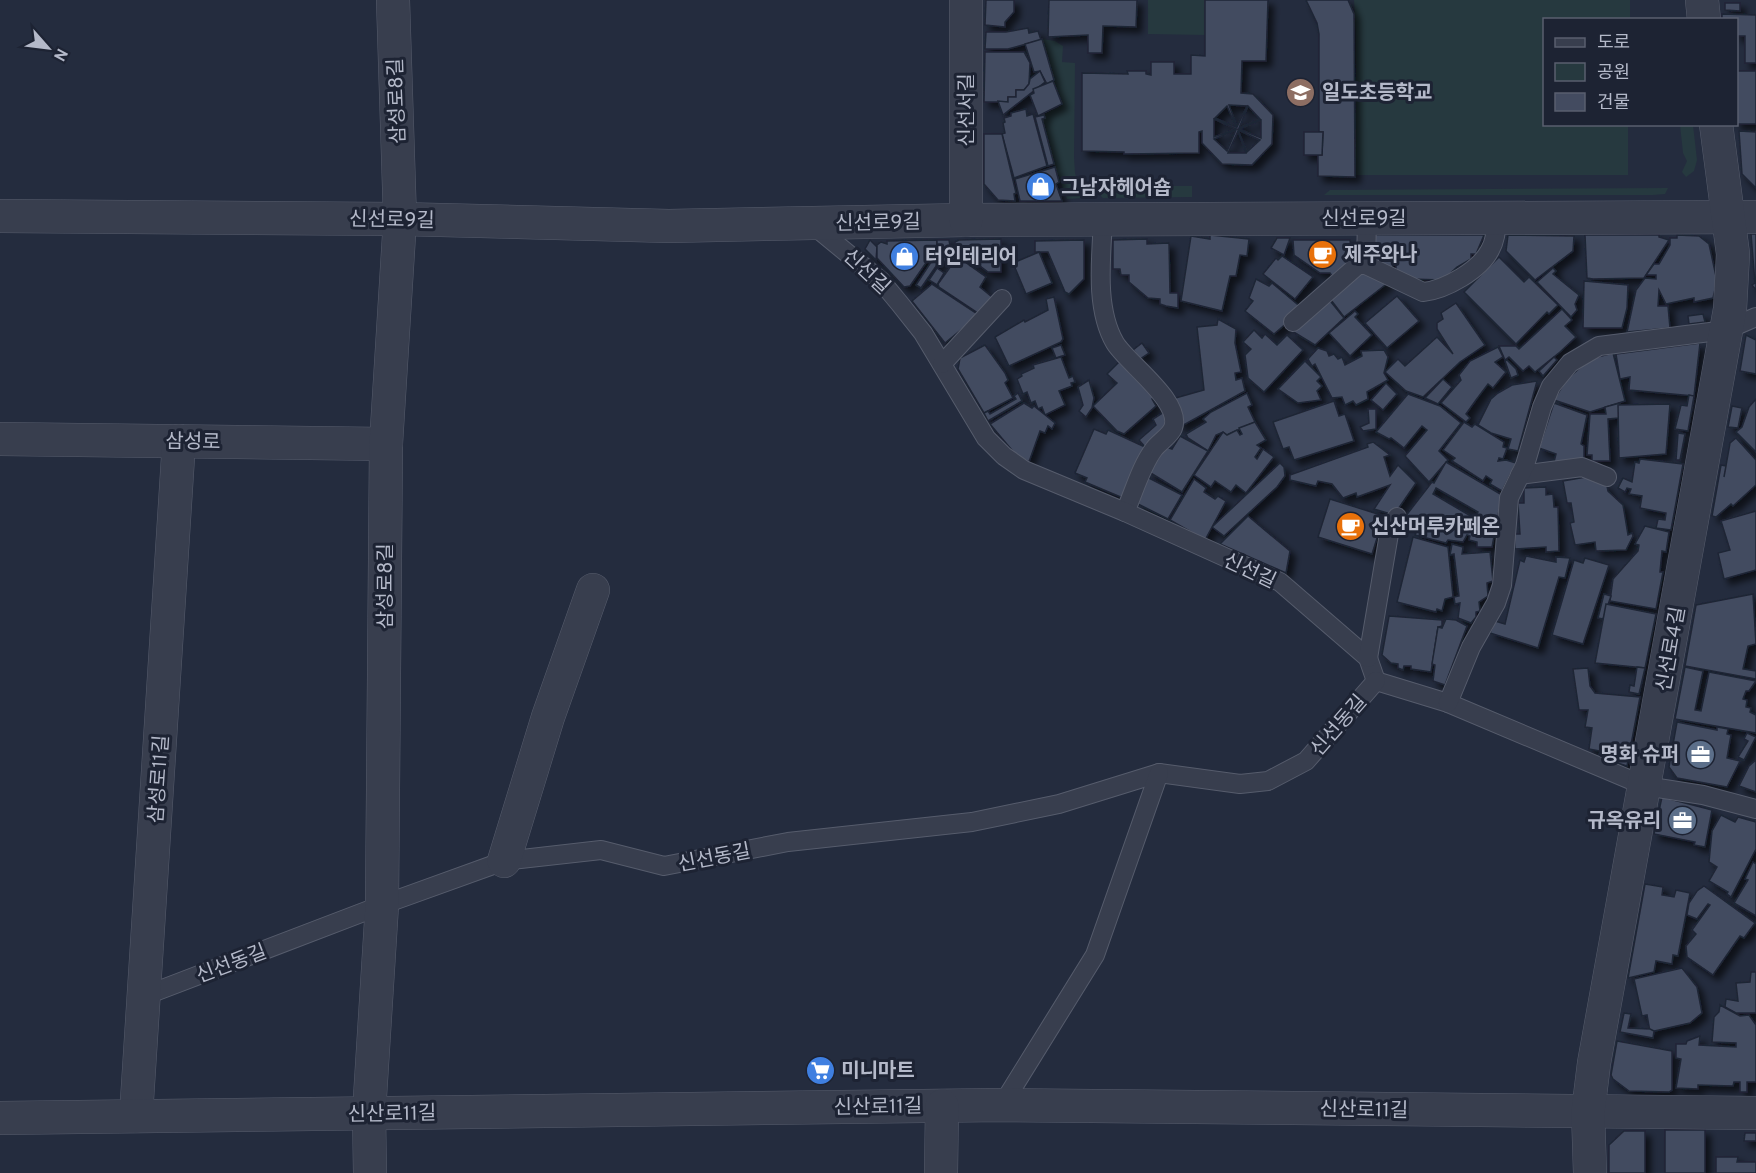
<svg xmlns="http://www.w3.org/2000/svg" width="1756" height="1173" viewBox="0 0 1756 1173" font-family="Overpass,'Noto Sans KR',sans-serif">
  <style>
    .green { fill: #26393f }
    .building { fill: #434b60; stroke: #1f2535; stroke-width: 1.5; fill-rule: evenodd; filter: url(#shadow) }
    .lines { fill: none; stroke-linecap: round; stroke-linejoin: round }
    .service-casing { stroke: #565c6c; stroke-width: 20 }
    .minor-casing { stroke: #565c6c; stroke-width: 34 }
    .service { stroke: #383e4e; stroke-width: 18 }
    .minor { stroke: #383e4e; stroke-width: 33 }
    .labels { text-anchor: middle; stroke-width: 6; stroke-linejoin: round; paint-order: stroke }
    .poi-label { font-size: 20px; font-weight: bold; fill: #b4b9c9; stroke: #1d2333; text-anchor: start }
    .street-label { font-size: 20px; fill: #b4b9c9; stroke: #1d2333 }
  </style>
  <defs>
    <filter id="shadow"><feDropShadow dx="5.5" dy="5.5" stdDeviation="3" flood-color="#0009"/></filter>
  </defs>
  <rect width="100%" height="100%" fill="#242c3e"/>
  <g class="green">
    <polygon points="1148,0 1205,0 1205,35 1148,34"/>
    <polygon points="1354,0 1630,0 1630,19 1544,20 1544,124 1628,125 1628,175 1355,175 1356,35"/>
    <path d="M1042 39 1055 41 1063 46 1062 62 1075 63 1074 157 1075 173 1082 198 1067 199 1054 164 1042 119C1059 96 1051 68 1042 39Z"/>
    <polygon points="1680,125 1693,125 1697,160 1694,171 1686,177 1682,172 1687,161 1683,153"/>
    <polygon points="1166,183 1169,186 1192,186 1192,197 1103,198 1101,196 1104,185"/>
    <polygon points="1668,188 1665,194 1653,195 1324,195 1330,190"/>
  </g>
  <g class="building">
    <polygon points="986,0 1014,0 1014,12 1005,22 1005,27 985,25"/>
    <polygon points="1049,0 1137,0 1136,27 1103,26 1102,53 1088,53 1088,35 1048,37"/>
    <path d="M1205 0H1268L1266 61H1242L1241 93 1253 94 1273 115 1272 144 1252 165 1222 164 1202 143V131L1199 132V153L1124 154V152L1082 151V73L1128 74 1127 71H1146V74L1151 75V62H1174V74H1191V55L1205 56ZM1229 105 1247 106 1237 127ZM1227 106 1236 127 1215 118ZM1248 106 1260 119 1239 128ZM1214 119 1236 129 1214 137ZM1261 120V138L1239 129ZM1236 130 1227 151 1214 139ZM1238 130 1260 140 1247 152ZM1238 131 1246 153H1228Z"/>
    <polygon points="1306,0 1348,0 1354,14 1355,177 1318,176 1318,155 1322,155 1323,132 1319,132 1319,34 1317,23"/>
    <polygon points="1725,3 1740,3 1740,11 1725,10"/>
    <polygon points="1722,14 1756,15 1756,63 1745,63 1745,36 1736,36 1736,20 1722,20"/>
    <polygon points="1028,28 1029,33 1038,31 1041,40 1008,49 985,49 986,32 1006,32"/>
    <polygon points="1042,39 1054,80 1047,84 1040,71 1034,72 1025,44"/>
    <polygon points="985,52 1024,52 1030,63 1029,84 1024,90 1016,90 1016,97 1008,97 1008,102 984,102"/>
    <polygon points="1040,71 1045,82 1003,115 998,101 1008,102 1008,97 1016,97 1016,90 1024,90 1029,84 1030,79"/>
    <rect x="1736" y="71" width="20" height="53"/>
    <polygon points="1053,81 1062,104 1038,116 1030,95 1034,93 1033,89"/>
    <polygon points="1026,109 1027,116 1033,114 1047,166 1014,178 1002,134 1005,133 1003,123 1005,122 1004,118 1011,116 1011,113"/>
    <polygon points="1044,115 1045,118 1042,119 1054,164 1048,166 1035,117"/>
    <polygon points="1739,131 1756,132 1756,188 1742,174"/>
    <polygon points="1304,132 1323,132 1322,155 1304,155"/>
    <polygon points="984,134 1002,134 1016,193 1014,194 1015,201 998,200 984,184"/>
    <polygon points="1055,167 1059,182 1056,184 1062,201 1020,201 1015,179"/>
    <polygon points="1751,234 1756,234 1756,290 1752,285 1755,283"/>
    <polygon points="1210,235 1249,239 1247,256 1240,255 1236,276 1230,276 1222,311 1181,301 1191,236 1210,239"/>
    <polygon points="1373,235 1484,235 1476,254 1471,254 1471,259 1457,267 1443,280 1410,279 1396,272 1396,265 1393,265 1391,271 1373,264"/>
    <polygon points="1508,235 1574,236 1573,251 1535,280 1506,251"/>
    <polygon points="1585,235 1659,235 1659,237 1669,240 1644,278 1593,279 1587,278"/>
    <polygon points="1677,235 1699,236 1709,244 1717,281 1713,298 1694,302 1694,298 1666,304 1659,290 1658,306 1668,306 1670,328 1627,332 1636,290 1645,278 1656,279 1656,275 1646,275 1654,264 1659,264 1670,245 1670,238 1677,238"/>
    <polygon points="1277,238 1290,238 1284,255 1271,248"/>
    <polygon points="1001,239 1001,272 988,272 959,250 955,250 955,242 959,240"/>
    <polygon points="1147,239 1147,244 1169,243 1170,293 1178,293 1178,308 1166,306 1160,304 1160,299 1148,298 1129,282 1129,275 1121,275 1120,269 1113,269 1113,240"/>
    <polygon points="870,240 877,247 876,260 865,249"/>
    <polygon points="937,240 937,247 910,286 904,287 877,258 877,245 881,242 887,244 887,241"/>
    <polygon points="937,240 949,240 950,246 921,288 916,285 937,253"/>
    <polygon points="1084,240 1084,279 1069,294 1065,292 1048,252 1035,252 1035,241"/>
    <polygon points="1293,240 1350,240 1352,259 1332,276 1330,273 1320,273 1294,255"/>
    <polygon points="948,250 986,277 980,287 992,297 997,290 1000,292 981,315 939,287 938,284 951,266 942,260"/>
    <polygon points="1039,252 1052,283 1026,294 1013,263"/>
    <polygon points="1282,256 1313,277 1295,299 1263,274 1276,258 1278,260"/>
    <polygon points="1499,257 1524,282 1529,277 1558,305 1549,314 1547,312 1516,344 1464,292"/>
    <polygon points="937,268 944,273 937,285 929,280"/>
    <polygon points="1553,268 1556,271 1553,274 1579,295 1575,304 1577,310 1571,317 1537,282"/>
    <polygon points="1363,269 1389,282 1344,317 1328,296"/>
    <polygon points="1256,279 1269,286 1272,283 1303,309 1274,334 1245,311 1253,301 1249,298"/>
    <polygon points="1584,281 1628,285 1627,308 1622,328 1583,328"/>
    <polygon points="932,284 979,315 945,343 912,301"/>
    <polygon points="1397,296 1419,321 1387,348 1365,323"/>
    <polygon points="1054,297 1063,339 1061,342 1009,366 995,337 1024,320 1025,322 1048,310 1046,299"/>
    <polygon points="1327,297 1344,318 1315,345 1292,331"/>
    <polygon points="1456,303 1485,345 1460,362 1423,397 1406,391 1385,372 1398,359 1405,366 1437,337 1453,354 1437,329 1437,323 1443,319 1441,313"/>
    <polygon points="1562,309 1572,320 1565,326 1576,337 1560,352 1535,372 1529,366 1523,371 1509,357 1505,360 1499,346 1516,346 1519,349"/>
    <polygon points="1355,311 1358,314 1355,317 1372,335 1350,356 1329,333"/>
    <polygon points="1703,314 1705,322 1689,324 1688,316"/>
    <polygon points="1218,319 1236,329 1235,343 1241,372 1235,373 1236,380 1242,378 1245,391 1180,427 1172,399 1204,390 1197,327 1217,325"/>
    <polygon points="1254,330 1262,338 1265,334 1277,345 1287,335 1303,350 1264,392 1248,378 1245,355 1251,349 1243,342"/>
    <polygon points="1746,335 1756,340 1756,374 1740,371"/>
    <polygon points="1142,343 1149,353 1140,359 1133,350"/>
    <polygon points="1700,343 1694,396 1629,390 1630,377 1620,379 1616,354"/>
    <polygon points="985,345 1005,373 1008,380 1005,383 1013,398 984,413 958,369 960,358"/>
    <polygon points="1061,345 1065,355 1056,358 1052,348"/>
    <polygon points="1498,347 1503,357 1495,362 1506,372 1493,388 1488,384 1476,400 1466,414 1470,418 1466,422 1441,403 1461,380 1459,375 1470,361"/>
    <polygon points="1318,348 1327,351 1329,356 1334,354 1338,359 1342,357 1345,365 1362,356 1361,351 1384,350 1388,357 1384,373 1388,380 1367,392 1368,399 1356,405 1353,401 1345,405 1342,397 1332,398 1315,364 1312,366 1308,359"/>
    <polygon points="1613,353 1625,401 1590,412 1554,400 1566,380 1590,359"/>
    <polygon points="1061,357 1069,378 1073,376 1075,382 1071,383 1072,386 1059,391 1065,405 1045,415 1042,407 1038,409 1035,401 1031,403 1027,392 1023,394 1017,379 1022,376 1021,374 1034,368 1033,365"/>
    <polygon points="1554,357 1557,360 1543,376 1539,371"/>
    <polygon points="1507,360 1516,369 1518,375 1511,378 1505,361"/>
    <polygon points="1305,361 1321,377 1317,381 1322,386 1317,391 1321,400 1298,403 1278,389"/>
    <polygon points="1119,362 1154,397 1152,399 1156,406 1124,434 1117,431 1093,406 1117,383 1107,374"/>
    <polygon points="1443,379 1452,387 1438,404 1425,398"/>
    <polygon points="1089,380 1094,398 1092,408 1086,417 1079,411 1083,405 1078,387"/>
    <polygon points="1537,381 1518,451 1508,449 1511,439 1491,433 1478,425 1491,399 1498,393 1512,385"/>
    <polygon points="1386,383 1397,394 1383,410 1371,400"/>
    <polygon points="1018,393 1022,401 988,421 984,413 988,411 990,414 1016,399 1014,396"/>
    <polygon points="1247,393 1252,405 1248,407 1255,422 1227,435 1223,432 1216,435 1208,451 1188,438 1186,434 1206,422 1203,419 1211,412"/>
    <polygon points="1408,394 1440,406 1461,423 1439,451 1448,460 1429,482 1405,456 1427,430 1422,426 1404,448 1391,438 1389,439 1376,432"/>
    <polygon points="1689,395 1694,396 1688,431 1675,429 1681,405 1687,406"/>
    <polygon points="1756,399 1756,452 1736,432 1742,427 1749,407"/>
    <polygon points="1334,401 1339,416 1345,414 1354,441 1294,460 1289,447 1283,449 1273,422"/>
    <polygon points="1024,403 1032,408 1034,406 1055,423 1052,429 1048,426 1045,433 1040,431 1029,462 1016,455 990,424"/>
    <polygon points="1554,403 1587,415 1581,444 1584,446 1584,458 1554,462 1556,454 1539,448"/>
    <polygon points="1620,403 1619,418 1608,419 1610,461 1592,461 1592,455 1587,455 1590,414 1606,414 1605,407"/>
    <polygon points="1670,404 1666,454 1619,458 1618,405"/>
    <polygon points="1732,406 1742,408 1738,428 1728,427"/>
    <polygon points="1368,409 1376,409 1376,429 1363,431 1360,427 1369,423"/>
    <polygon points="1164,412 1166,428 1146,448 1139,440 1156,425 1153,419"/>
    <polygon points="1255,422 1266,440 1257,445 1261,448 1255,457 1257,459 1263,449 1274,457 1246,493 1236,485 1231,492 1215,481 1211,487 1194,475 1223,432 1227,435 1237,430 1240,435 1242,434 1239,428"/>
    <polygon points="1464,422 1472,427 1475,424 1504,442 1503,447 1507,448 1503,459 1499,458 1498,461 1506,460 1516,463 1502,491 1490,484 1492,480 1486,476 1483,481 1452,461 1455,458 1443,450"/>
    <polygon points="1094,429 1106,434 1108,430 1145,447 1123,498 1085,482 1087,478 1075,473"/>
    <polygon points="1678,433 1685,434 1680,460 1676,460"/>
    <polygon points="1180,436 1208,451 1182,492 1149,472 1166,447 1172,449"/>
    <polygon points="1736,438 1756,460 1756,485 1733,506 1731,504 1716,517 1712,516 1721,465 1726,466 1724,477 1730,443"/>
    <polygon points="1373,442 1390,455 1384,457 1390,476 1398,465 1416,483 1394,515 1374,509 1390,485 1357,497 1356,493 1343,498 1332,484 1318,481 1316,486 1290,480 1290,475 1368,447 1367,444"/>
    <polygon points="1640,459 1683,464 1671,530 1656,528 1658,519 1665,520 1666,513 1640,508 1642,496 1629,494 1631,489 1627,488 1625,492 1618,488 1623,478 1632,482 1635,462 1639,463"/>
    <path d="M1446 462 1502 495 1492 547H1477V542L1469 540 1470 536 1467 535 1463 542 1448 540 1446 543 1415 535 1420 524 1405 517 1432 482 1434 483ZM1436 488 1478 512 1474 518 1433 494Z"/>
    <polygon points="1280,463 1284,467 1285,476 1277,487 1224,536 1212,527"/>
    <polygon points="1147,477 1182,495 1168,519 1138,504"/>
    <polygon points="1586,477 1607,486 1608,491 1623,505 1628,535 1632,533 1633,536 1626,550 1596,551 1595,542 1575,545 1570,523 1574,522 1571,503 1567,503 1563,481"/>
    <polygon points="1194,479 1206,488 1204,492 1215,499 1218,496 1226,501 1205,540 1170,520"/>
    <polygon points="1546,487 1546,495 1553,494 1554,507 1558,507 1559,551 1546,552 1546,547 1515,549 1514,534 1520,534 1518,503 1524,503 1524,488"/>
    <polygon points="1330,499 1384,516 1372,554 1318,537"/>
    <polygon points="1756,511 1756,570 1724,579 1718,553 1730,550 1721,521"/>
    <polygon points="1248,516 1290,551 1286,573 1220,544"/>
    <polygon points="1645,526 1669,532 1666,552 1662,551 1660,572 1663,572 1656,609 1610,601 1613,579 1638,551 1639,545 1635,544"/>
    <polygon points="1413,537 1448,547 1453,597 1445,599 1442,611 1437,609 1436,612 1397,602"/>
    <polygon points="1452,544 1463,547 1462,554 1490,552 1493,581 1487,583 1488,596 1479,602 1480,611 1476,612 1476,617 1471,623 1458,618 1460,603 1455,604 1454,597 1459,596 1454,554 1450,555"/>
    <polygon points="1526,556 1556,562 1556,557 1570,558 1565,578 1559,577 1538,648 1490,633 1495,621 1505,624 1520,560 1524,562"/>
    <polygon points="1585,558 1609,565 1583,644 1552,635 1574,560 1583,563"/>
    <polygon points="1604,594 1611,596 1603,619 1598,618"/>
    <polygon points="1753,594 1756,644 1748,646 1743,669 1756,671 1756,679 1685,666 1696,605"/>
    <polygon points="1606,604 1656,614 1645,668 1595,663"/>
    <polygon points="1389,616 1442,620 1442,626 1438,627 1431,672 1411,669 1411,666 1404,666 1403,670 1398,668 1398,664 1391,663 1382,655"/>
    <polygon points="1446,619 1456,620 1467,626 1445,685 1433,681 1435,665 1432,664 1438,627 1442,628"/>
    <polygon points="1637,667 1645,668 1639,694 1629,692 1630,685 1634,686"/>
    <polygon points="1685,667 1703,671 1695,710 1701,711 1709,672 1756,681 1749,691 1746,691 1743,699 1747,700 1746,707 1751,708 1750,712 1756,715 1756,733 1675,719"/>
    <polygon points="1588,668 1590,686 1595,693 1640,697 1627,766 1608,760 1599,755 1600,751 1589,749 1592,728 1585,727 1588,710 1579,710 1573,669"/>
    <polygon points="1677,722 1717,730 1717,727 1728,729 1727,734 1731,735 1727,758 1740,761 1727,787 1677,778 1669,767"/>
    <polygon points="1747,733 1756,737 1744,760 1738,757 1748,741 1744,739"/>
    <polygon points="1756,760 1756,792 1739,786 1749,766"/>
    <polygon points="1662,797 1712,810 1705,847 1694,845 1695,842 1654,834"/>
    <polygon points="1721,815 1735,822 1738,817 1756,822 1756,849 1731,897 1727,894 1728,892 1709,881 1717,867 1709,862 1712,831"/>
    <polygon points="1753,862 1756,864 1756,916 1734,903 1748,880 1745,879"/>
    <polygon points="1645,884 1663,887 1662,895 1674,897 1676,890 1690,893 1678,956 1673,955 1672,964 1656,961 1654,972 1628,978"/>
    <polygon points="1704,886 1755,923 1744,938 1740,936 1713,975 1687,957 1686,946 1696,934 1692,930 1710,905 1708,904 1697,919 1687,915 1689,903 1697,891"/>
    <polygon points="1682,968 1697,987 1702,1013 1690,1023 1650,1032 1647,1015 1642,1016 1634,979"/>
    <polygon points="1751,972 1756,972 1756,1013 1736,1013 1725,1007 1726,999 1738,1001 1736,983 1750,982"/>
    <polygon points="1720,1005 1740,1016 1749,1015 1756,1025 1756,1082 1747,1082 1747,1092 1740,1092 1740,1082 1734,1082 1733,1086 1698,1085 1698,1089 1676,1088 1681,1059 1676,1058 1676,1044 1686,1044 1687,1041 1700,1036 1699,1045 1736,1047 1736,1043 1712,1042 1714,1017 1719,1012"/>
    <polygon points="1624,1013 1631,1014 1628,1028 1650,1029 1654,1031 1653,1038 1620,1032"/>
    <polygon points="1617,1041 1672,1051 1672,1090 1669,1092 1629,1091 1613,1079 1611,1075"/>
    <rect x="1665" y="1130" width="40" height="43"/>
    <polygon points="1624,1131 1645,1131 1645,1173 1609,1173 1609,1145"/>
    <polygon points="1745,1133 1756,1133 1756,1141 1744,1141"/>
    <polygon points="1716,1157 1738,1157 1737,1162 1756,1162 1756,1173 1716,1173"/>
  </g>
  <g class="lines">
    <defs>
      <g id="service">
        <path d="M1103 221C1101 259 1095 309 1115 343 1127 363 1183 402 1173 428 1170 436 1159 442 1154 449 1141 466 1134 492 1125 512"/>
        <polyline points="813,225 881,281 900,304 923,333 986,438 1004,456 1024,470 1125,512 1280,582 1368,658 1376,681"/>
        <polyline points="1366,265 1367,218"/>
        <path d="M1293 322 1358 265H1366L1423 292C1445 290 1480 270 1490 250 1496 240 1496 229 1497 218"/>
        <polyline points="942,364 1002,299"/>
        <polyline points="1520,475 1582,467 1607,477"/>
        <polyline points="1368,658 1390,528 1397,517"/>
        <polyline points="1376,681 1448,703 1645,786 1703,795 1756,809"/>
        <polyline points="1448,703 1471,647 1496,603 1502,585 1509,498 1525,465 1542,407 1551,386 1570,363 1599,346 1726,330 1756,317"/>
        <polyline points="144,996 382,905 504,861 601,850 664,866 788,842 972,822 1059,804 1159,773 1240,784 1268,781 1306,761 1376,681"/>
        <polyline points="1002,1105 1095,955 1159,773"/>
      </g>
      <g id="minor">
        <polyline points="1702,0 1704,20"/>
        <polyline points="0,216 400,219 669,226 966,220 1756,217"/>
        <polyline points="966,220 966,0"/>
        <polyline points="0,439 386,444"/>
        <polyline points="504,861 548,717 593,590"/>
        <polyline points="136,1116 179,441"/>
        <polyline points="0,1118 1002,1105 1756,1113"/>
        <polyline points="370,1173 369,1113 382,905 386,444 400,219 393,0"/>
        <polyline points="941,1173 942,1106"/>
        <polyline points="1590,1173 1588,1112 1594,1063 1730,309 1733,254 1716,124"/>
      </g>
    </defs>
    <use href="#service" class="service-casing"/>
    <use href="#minor" class="minor-casing"/>
    <use href="#service" class="service"/>
    <use href="#minor" class="minor"/>
  </g>
  <defs>
    <symbol id="school-disc" viewBox="-11 -11 22 22"><circle r="9.5" fill="#8d6e63" stroke="#1d2333"/><path d="M0-5L7-2L0 1L-7-2ZM-4 1L0 2.5L4 1V4Q0 6-4 4Z" fill="#fff"/></symbol>
    <symbol id="shop-disc" viewBox="-11 -11 22 22"><circle r="9.5" fill="#3f7fe0" stroke="#1d2333"/><path d="M-5-2.5h2.3a2.7 3.5 0 0 1 5.4 0H5L5.5 6h-11ZM-1.5-2.5h3a1.5 2.3 0 0 0-3 0Z" fill="#fff"/></symbol>
    <symbol id="cafe-disc" viewBox="-11 -11 22 22"><circle r="9.5" fill="#e8710a" stroke="#1d2333"/><path d="M-5.5-4.5H6V0H3Q3 3.5 0 3.5H-2.5Q-5.5 3.5-5.5 0ZM3-3.2v2h1.7v-2ZM-6 4.5H4V6H-6Z" fill="#fff"/></symbol>
    <symbol id="office-disc" viewBox="-11 -11 22 22"><circle r="9.5" fill="#5c6f8a" stroke="#1d2333"/><path d="M-6-3h4V-5.5h4V-3h4V5H-6ZM-1-4.5V-3h2v-1.5ZM-6 0V1H6V0Z" fill="#fff"/></symbol>
    <symbol id="supermarket-disc" viewBox="-11 -11 22 22"><circle r="9.5" fill="#3f7fe0" stroke="#1d2333"/><path d="M-6-5.5h2.5l.6 2H6L4.5 2H-2.5L-4.4-4H-6ZM-1.5 3.2a1.3 1.3 0 1 0 .1 0ZM3 3.2a1.3 1.3 0 1 0 .1 0Z" fill="#fff"/></symbol>
  </defs>
  <g fill-rule="evenodd">
    <use href="#school-disc" x="1284" y="76" width="33" height="33"/>
    <use href="#shop-disc" x="1024" y="170" width="33" height="33"/>
    <use href="#cafe-disc" x="1306" y="238" width="33" height="33"/>
    <use href="#shop-disc" x="888" y="240" width="33" height="33"/>
    <use href="#cafe-disc" x="1334" y="510" width="33" height="33"/>
    <use href="#office-disc" x="1684" y="738" width="33" height="33"/>
    <use href="#office-disc" x="1666" y="804" width="33" height="33"/>
    <use href="#supermarket-disc" x="804" y="1054" width="33" height="33"/>
  </g>
  <g class="labels">
    <g class="poi-label">
      <text x="1322" y="99">일도초등학교</text>
      <text x="1061" y="194">그남자헤어숍</text>
      <text x="1344" y="261">제주와나</text>
      <text x="925" y="263">터인테리어</text>
      <text x="1371" y="533">신산머루카페온</text>
      <text x="1679" y="761" text-anchor="end">명화 슈퍼</text>
      <text x="1661" y="827" text-anchor="end">규옥유리</text>
      <text x="841" y="1077">미니마트</text>
    </g>
    <g class="street-label">
      <text transform="translate(396 101) rotate(-92)" y="7">삼성로8길</text>
      <text transform="translate(966 110) rotate(-90)" y="7">신선서길</text>
      <text x="1364" y="225">신선로9길</text>
      <text transform="translate(392 219) rotate(1)" y="7">신선로9길</text>
      <text transform="translate(878 222) rotate(-1)" y="7">신선로9길</text>
      <text transform="translate(867 271) rotate(43)" y="7">신선길</text>
      <text transform="translate(193 441) rotate(1)" y="7">삼성로</text>
      <text transform="translate(1250 570) rotate(25)" y="7">신선길</text>
      <text transform="translate(385 586) rotate(-90)" y="7">삼성로8길</text>
      <text transform="translate(1670 649) rotate(-80)" y="7">신선로4길</text>
      <text transform="translate(1338 725) rotate(-49)" y="7">신선동길</text>
      <text transform="translate(158 779) rotate(-86)" y="7">삼성로11길</text>
      <text transform="translate(714 857) rotate(-11)" y="7">신선동길</text>
      <text transform="translate(231 963) rotate(-21)" y="7">신선동길</text>
      <text transform="translate(878 1106) rotate(-1)" y="7">신산로11길</text>
      <text transform="translate(1364 1109) rotate(1)" y="7">신산로11길</text>
      <text transform="translate(392 1113) rotate(-1)" y="7">신산로11길</text>
    </g>
  </g>
  <rect x="1543" y="18" width="195" height="108" fill="#1d2333" stroke="#595f6f" stroke-width="1.5"/>
  <rect x="1555" y="38" width="30" height="9" fill="#383e4e" stroke="#595f6f" stroke-width="1.5"/>
  <text x="1597" y="48" font-size="18" fill="#b4b9c9">도로</text>
  <rect x="1555" y="63" width="30" height="18" fill="#26393f" stroke="#595f6f" stroke-width="1.5"/>
  <text x="1597" y="78" font-size="18" fill="#b4b9c9">공원</text>
  <rect x="1555" y="93" width="30" height="18" fill="#434b60" stroke="#595f6f" stroke-width="1.5"/>
  <text x="1597" y="108" font-size="18" fill="#b4b9c9">건물</text>
  <g transform="translate(48 48) rotate(118)" stroke="#1d2333" stroke-width="4.5" paint-order="stroke">
  <path d="M0-4.5L10 22L0 15L-10 22Z" fill="#b4b9c9"/>
  <text y="-9" font-size="16" font-weight="bold" text-anchor="middle" fill="#b4b9c9">N</text>
  </g>
</svg>
